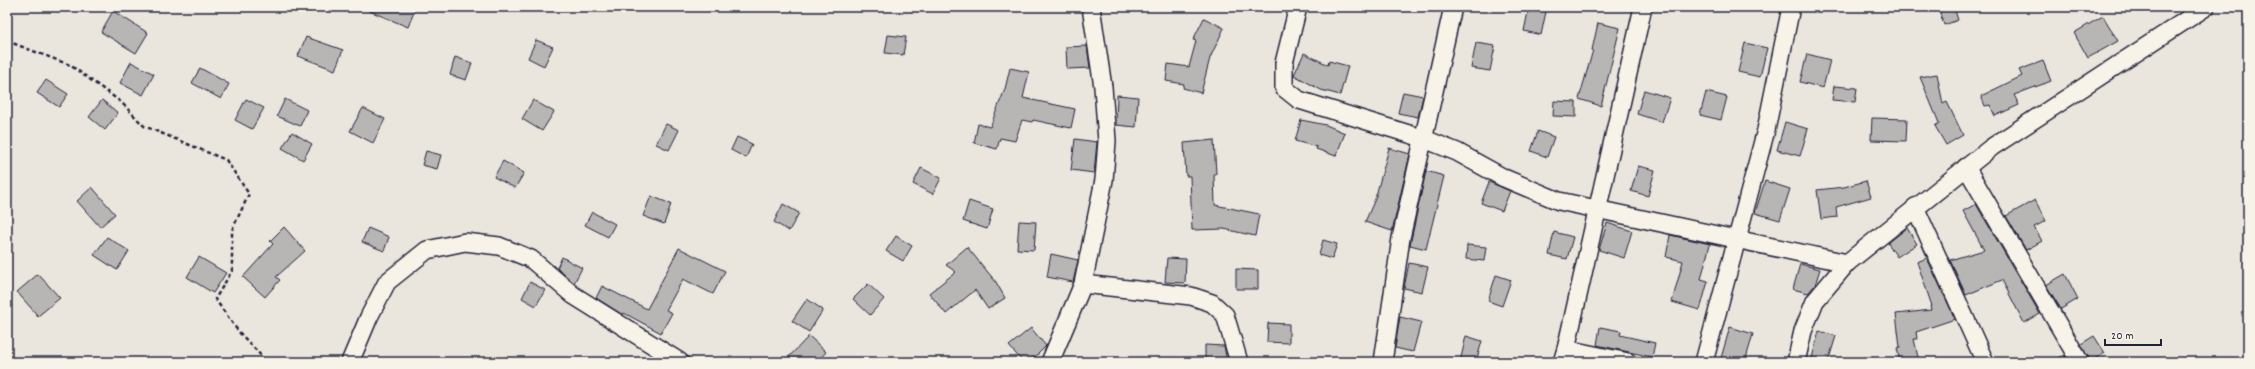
<svg xmlns="http://www.w3.org/2000/svg" width="2255" height="369" viewBox="0 0 2255 369" font-family="Dekko,sans-serif">
  <style>
    .building { fill: #b8b6b5; stroke: #22223b }
    .lines { fill: none; stroke-linecap: round; stroke-linejoin: round }
    .minor-casing { stroke: #22223b; stroke-width: 20 }
    .path { stroke: #22223b; stroke-width: 2.5; stroke-dasharray: 4 3; stroke-linecap: butt }
    .minor { stroke: #f7f3e8; stroke-width: 17 }
  </style>
  <rect width="100%" height="100%" fill="#eae6de"/>
  <filter id="ink" filterUnits="userSpaceOnUse"><feTurbulence type="fractalNoise" baseFrequency=".025" numOctaves="2"/><feDisplacementMap in="SourceGraphic" scale="8" xChannelSelector="R" yChannelSelector="G"/><feConvolveMatrix kernelMatrix="1 2 1 2 8 2 1 2 1" color-interpolation-filters="sRGB"/></filter>
  <g filter="url(#ink)">
    <g class="building">
      <polygon points="360,7 416,7 408,27"/>
      <polygon points="1529,7 1547,7 1541,35 1524,31"/>
      <polygon points="1938,7 1954,7 1958,20 1944,25"/>
      <polygon points="113,11 148,33 136,53 101,32"/>
      <polygon points="2103,16 2118,41 2088,58 2074,33"/>
      <polygon points="1204,18 1224,28 1210,58 1201,93 1183,88 1184,84 1166,81 1168,64 1189,67 1196,41 1193,40"/>
      <polygon points="1598,23 1620,28 1601,106 1579,99 1593,50 1592,50"/>
      <polygon points="888,35 906,37 903,55 885,53"/>
      <polygon points="306,37 343,50 335,70 298,56"/>
      <polygon points="536,40 553,47 544,66 528,58"/>
      <polygon points="1476,43 1495,46 1490,71 1471,68"/>
      <polygon points="1745,43 1767,48 1760,77 1738,72"/>
      <polygon points="1087,46 1090,68 1067,69 1066,47"/>
      <polygon points="1304,53 1328,65 1329,61 1348,66 1340,95 1321,90 1294,75"/>
      <polygon points="1807,54 1830,60 1823,88 1800,82"/>
      <polygon points="455,57 472,63 466,80 450,75"/>
      <polygon points="2043,61 2051,81 2014,95 2019,105 1995,116 1990,105 1985,106 1981,96 2022,76 2019,70"/>
      <polygon points="131,62 154,74 143,95 120,83"/>
      <polygon points="200,68 229,84 221,99 192,83"/>
      <polygon points="1010,68 1029,72 1023,98 1075,109 1071,128 1033,120 1032,122 1022,120 1015,141 1000,138 997,149 974,143 978,124 990,127 1005,89"/>
      <polygon points="1937,74 1943,104 1947,102 1963,135 1946,145 1935,126 1939,123 1920,77"/>
      <polygon points="46,80 68,94 59,107 37,93"/>
      <polygon points="1834,86 1857,88 1855,102 1832,100"/>
      <polygon points="1644,90 1670,98 1662,122 1637,114"/>
      <polygon points="1403,92 1423,96 1418,117 1398,113"/>
      <polygon points="1706,92 1727,97 1721,120 1700,115"/>
      <polygon points="1117,95 1138,97 1136,127 1116,125"/>
      <polygon points="246,99 264,108 252,129 235,120"/>
      <polygon points="285,99 307,110 300,126 277,116"/>
      <polygon points="102,100 118,113 105,130 89,117"/>
      <polygon points="533,100 554,112 542,131 522,119"/>
      <polygon points="1554,101 1576,102 1576,117 1553,116"/>
      <polygon points="363,108 385,119 373,143 350,131"/>
      <polygon points="1872,118 1907,119 1906,141 1871,140"/>
      <polygon points="1301,120 1326,125 1345,133 1336,156 1316,149 1317,147 1295,141"/>
      <polygon points="1785,122 1808,129 1800,156 1777,150"/>
      <polygon points="666,124 679,130 669,150 656,144"/>
      <polygon points="1538,131 1554,137 1547,157 1531,151"/>
      <polygon points="292,132 312,144 303,160 282,148"/>
      <polygon points="737,137 752,144 746,158 731,150"/>
      <polygon points="1075,139 1097,142 1094,173 1071,170"/>
      <polygon points="1214,140 1216,174 1214,174 1215,205 1259,214 1255,236 1224,229 1192,230 1190,176 1186,176 1184,143"/>
      <polygon points="1389,148 1410,154 1392,231 1365,222 1375,199"/>
      <polygon points="426,151 441,155 437,169 422,165"/>
      <polygon points="503,161 524,173 515,188 494,177"/>
      <polygon points="1638,166 1655,170 1648,196 1631,191"/>
      <polygon points="921,168 941,178 933,194 913,184"/>
      <polygon points="1426,171 1444,176 1426,249 1410,245"/>
      <polygon points="1765,181 1790,189 1780,220 1755,213"/>
      <polygon points="1866,181 1871,197 1836,207 1837,217 1821,219 1817,190 1844,187"/>
      <polygon points="1489,182 1510,191 1502,211 1481,203"/>
      <polygon points="92,187 115,214 100,227 77,201"/>
      <polygon points="651,196 671,204 664,224 643,216"/>
      <polygon points="2035,200 2046,221 2034,227 2042,241 2026,250 2006,216"/>
      <polygon points="969,201 993,209 987,229 963,221"/>
      <polygon points="783,204 799,213 789,231 774,222"/>
      <polygon points="1976,204 2040,314 2024,323 2002,280 1966,295 1950,260 1984,250 1963,211"/>
      <polygon points="592,212 615,224 608,237 585,225"/>
      <polygon points="1019,221 1036,222 1034,250 1017,249"/>
      <polygon points="1607,223 1632,231 1624,258 1599,250"/>
      <polygon points="284,227 305,251 276,277 280,280 265,297 243,277 273,244 270,241"/>
      <polygon points="368,228 389,237 384,251 362,242"/>
      <polygon points="1907,228 1917,244 1897,257 1888,243"/>
      <polygon points="1554,232 1573,237 1567,259 1549,255"/>
      <polygon points="1670,235 1710,244 1701,279 1708,281 1700,310 1672,302 1683,261 1666,257"/>
      <polygon points="896,236 912,246 903,261 886,251"/>
      <polygon points="107,237 129,251 117,270 94,255"/>
      <polygon points="1323,240 1337,244 1332,259 1319,255"/>
      <polygon points="1467,245 1486,247 1484,261 1466,259"/>
      <polygon points="967,247 996,282 1005,298 988,309 975,290 946,314 929,293 956,272 946,265"/>
      <polygon points="679,248 725,271 713,294 683,279 666,310 672,313 661,333 624,313 623,315 596,298 602,286 647,309"/>
      <polygon points="1051,254 1078,260 1073,282 1047,277"/>
      <polygon points="199,257 226,273 213,293 187,277"/>
      <polygon points="562,257 582,268 574,283 557,268"/>
      <polygon points="1167,258 1186,259 1185,283 1165,282"/>
      <polygon points="1927,258 1955,319 1916,332 1917,339 1914,339 1919,362 1900,362 1897,348 1900,347 1896,314 1931,310 1930,306 1932,306 1917,262"/>
      <polygon points="1409,263 1428,267 1422,292 1404,288"/>
      <polygon points="1800,264 1820,269 1815,285 1808,293 1793,289"/>
      <polygon points="1236,269 1258,270 1258,289 1236,289"/>
      <polygon points="38,274 60,298 38,316 17,292"/>
      <polygon points="2065,274 2078,299 2061,309 2046,285"/>
      <polygon points="1496,275 1511,280 1502,306 1488,301"/>
      <polygon points="530,282 545,290 536,306 522,298"/>
      <polygon points="868,284 884,299 870,315 853,299"/>
      <polygon points="807,299 823,310 809,332 792,321"/>
      <polygon points="1400,317 1421,322 1413,352 1395,348"/>
      <polygon points="1268,323 1289,324 1289,343 1267,342"/>
      <polygon points="1600,327 1621,331 1620,335 1655,343 1652,357 1597,345"/>
      <polygon points="1730,327 1753,334 1745,362 1721,358"/>
      <polygon points="1031,328 1046,346 1030,362 1023,362 1009,346"/>
      <polygon points="1819,331 1836,336 1828,362 1811,362"/>
      <polygon points="809,336 826,352 817,362 784,362"/>
      <polygon points="1466,336 1482,341 1476,362 1460,362"/>
      <polygon points="2094,336 2105,353 2090,362 2081,344"/>
      <polygon points="1205,345 1224,346 1227,362 1205,362"/>
      <polygon points="2064,355 2068,362 2052,362"/>
    </g>
    <g class="lines">
      <defs>
        <g id="minor">
          <polyline points="1298,7 1284,63 1284,88 1299,100 1422,138 1457,152 1504,178 1559,201 1847,263"/>
          <polyline points="1966,167 2080,362"/>
          <polyline points="1915,207 1985,362"/>
          <polyline points="1083,284 1191,296 1212,303 1225,315 1239,362"/>
          <polyline points="1566,349 1643,7"/>
          <polyline points="350,362 369,317 387,282 427,250 465,242 499,246 531,259 573,295 680,362"/>
          <polyline points="1050,362 1083,284 1104,180 1107,141 1103,87 1091,7"/>
          <polyline points="1383,362 1401,238 1453,7"/>
          <polyline points="1562,362 1566,349 1628,362"/>
          <polyline points="1704,362 1766,130 1791,7"/>
          <polyline points="1796,362 1803,331 1815,301 1847,263 1992,147 2206,7"/>
        </g>
      </defs>
      <use href="#minor" class="minor-casing"/>
      <polyline class="path" points="7,41 70,65 121,102 144,126 226,160 249,194 232,230 232,271 215,299 238,331 267,362"/>
      <use href="#minor" class="minor"/>
    </g>
  </g>
  <rect width="2255" height="369" fill="none" stroke="#f7f3e8" stroke-width="24"/>
  <rect x="12" y="12" width="2231" height="345" fill="none" stroke="#22223b" stroke-width="1.5" filter="url(#ink)"/>
  <path d="M2105 339v6h56v-6" fill="none" stroke="#22223b" stroke-width="2"/>
  <text x="2111" y="339" font-size="12" fill="#22223b" stroke="#f7f3e8" stroke-width="3" paint-order="stroke">20 m</text>
</svg>
